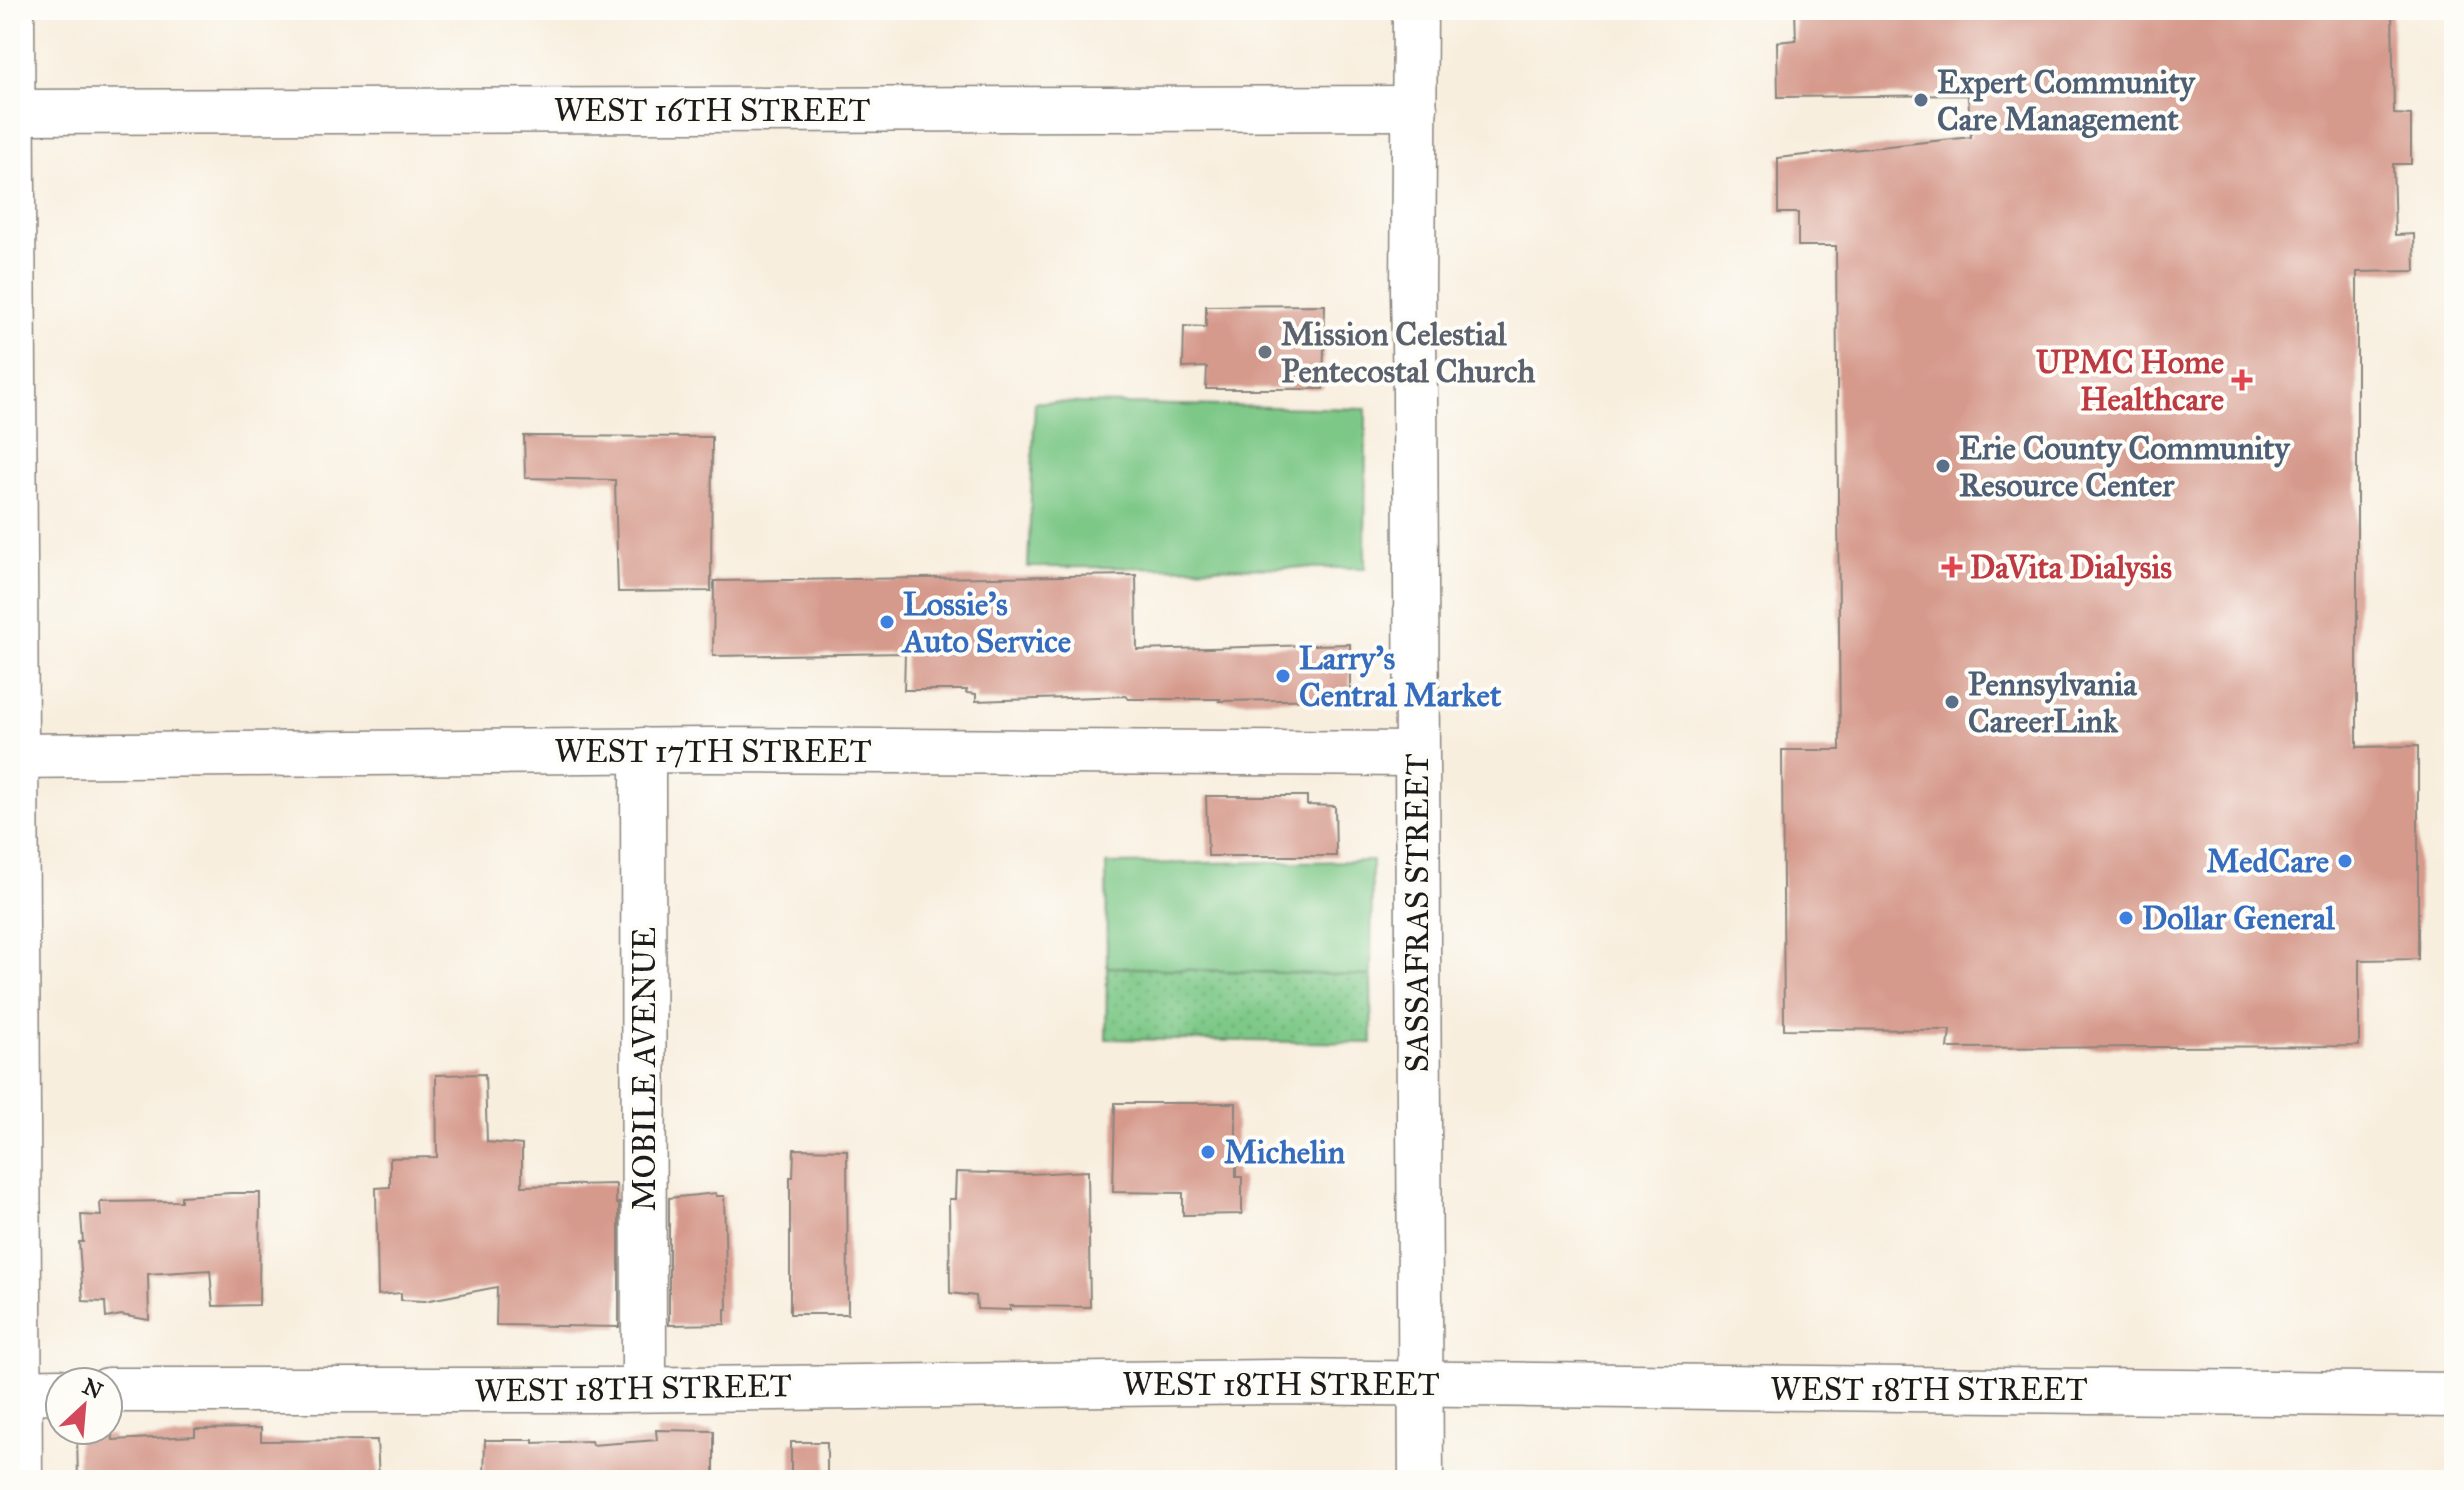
<svg xmlns="http://www.w3.org/2000/svg" width="2464" height="1490" viewBox="0 0 2464 1490" font-family="'IM FELL Great Primer',serif">
  <style>
    .built { fill: #f7cfd5 }
    .grass { fill: #7dc887; stroke: #4c7252; stroke-width: 2 }
    .garden { fill: url(#garden-dots); stroke: #4c7252; stroke-width: 2 }
    .building { fill: #d69a8c }
    .lines { fill: none; stroke-linecap: round; stroke-linejoin: round }
    .minor-casing { stroke: #8a857d; stroke-width: 47 }
    .major-casing { stroke: #8a857d; stroke-width: 47 }
    .minor { stroke: #fff; stroke-width: 44 }
    .major { stroke: #fff; stroke-width: 44 }
    .service-dot { fill: #5c6f8a; stroke: #fdfcf7; stroke-width: 3 }
    .worship-dot { fill: #6b7280; stroke: #fdfcf7; stroke-width: 3 }
    .health-dot { fill: #e0444e; stroke: #fdfcf7; stroke-width: 3 }
    .shop-dot { fill: #3f7fe0; stroke: #fdfcf7; stroke-width: 3 }
    .labels { text-anchor: middle; stroke-width: 8; stroke-linejoin: round; paint-order: stroke }
    .service-label { font-size: 32px; font-weight: bold; fill: #4e5e75; stroke: #fdfcf7; text-anchor: start }
    .street-label { font-size: 32px; fill: #1c1c1c; stroke: #fdfcf7 }
    .worship-label { font-size: 32px; font-weight: bold; fill: #5b616d; stroke: #fdfcf7; text-anchor: start }
    .health-label { font-size: 32px; font-weight: bold; fill: #be3a42; stroke: #fdfcf7; text-anchor: end }
    .shop-label { font-size: 32px; font-weight: bold; fill: #366cbe; stroke: #fdfcf7; text-anchor: start }
  </style>
  <defs>
    <pattern id="garden-dots" width="8" height="8" patternUnits="userSpaceOnUse" patternTransform="scale(2)"><rect width="8" height="8" fill="#7dc887"/><path d="M2 2h.1M6 6h.1" fill="none" stroke="#6bab74" stroke-width="1.8" stroke-linecap="round"/></pattern>
  </defs>
  <rect width="100%" height="100%" fill="#fdfcf7"/>
  <filter id="ink" filterUnits="userSpaceOnUse"><feTurbulence type="fractalNoise" baseFrequency=".0125" numOctaves="2"/><feDisplacementMap in="SourceGraphic" scale="16" xChannelSelector="R" yChannelSelector="G"/><feConvolveMatrix kernelMatrix="1 2 1 2 8 2 1 2 1" color-interpolation-filters="sRGB"/></filter>
  <filter id="wash" filterUnits="userSpaceOnUse"><feTurbulence type="fractalNoise" baseFrequency=".006" numOctaves="4" result="noise"/><feDisplacementMap in="SourceGraphic" scale="32" xChannelSelector="R" yChannelSelector="G"/><feGaussianBlur stdDeviation="1.8" result="paint"/><feColorMatrix in="noise" values="0 0 0 0 0 0 0 0 0 0 0 0 0 0 0 0 0 1.4 0 .05"/><feComposite in="paint" operator="in"/></filter>
  <g filter="url(#wash)">
    <rect width="100%" height="100%" fill="#f8eede"/>
    <polygon class="built" points="2454,1476 2454,1480 1729,1480 1796,1478"/>
    <g class="grass">
      <polygon points="1035,402 1366,409 1365,568 1028,567"/>
      <polygon points="1372,861 1371,976 1107,967 1106,864"/>
    </g>
    <polygon class="garden" points="1107,967 1371,976 1372,1043 1106,1039"/>
    <g id="blocks">
      <g class="building">
        <polygon points="1795,10 2392,10 2394,114 2411,115 2411,164 2393,164 2395,235 2414,234 2415,271 2357,272 2357,747 2418,746 2418,959 2359,960 2359,1046 1948,1048 1950,1030 1784,1029 1782,750 1840,750 1836,246 1798,246 1798,213 1778,213 1778,158 1971,137 1968,95 1778,97 1777,42 1796,40"/>
        <polygon points="1325,305 1323,389 1206,389 1207,367 1183,368 1184,326 1206,327 1206,306"/>
        <polygon points="524,436 712,437 711,591 618,592 615,480 525,478"/>
        <polygon points="1136,575 1137,650 1350,644 1350,699 1219,701 1220,699 1128,699 1127,696 976,701 976,694 966,693 967,690 904,690 905,653 713,656 714,581"/>
        <polygon points="1206,796 1307,796 1307,805 1335,806 1336,856 1208,856"/>
        <polygon points="485,1074 487,1142 522,1145 522,1186 616,1184 616,1204 619,1203 619,1327 496,1325 497,1287 425,1301 401,1300 401,1293 378,1295 376,1188 390,1187 390,1158 437,1157 436,1075"/>
        <polygon points="1115,1103 1236,1103 1236,1177 1242,1177 1242,1214 1183,1215 1183,1193 1113,1192"/>
        <polygon points="794,1149 847,1150 848,1314 790,1314 790,1177 793,1177"/>
        <polygon points="1088,1171 1090,1307 1010,1306 1010,1310 977,1309 976,1296 950,1293 949,1199 955,1199 956,1172 1030,1174"/>
        <polygon points="231,1193 260,1193 259,1305 213,1306 210,1270 148,1274 149,1320 121,1315 106,1318 105,1302 83,1301 79,1242 83,1242 81,1215 101,1216 100,1202 181,1201 181,1196"/>
        <polygon points="716,1193 716,1196 724,1196 727,1309 725,1309 725,1324 669,1325 669,1198"/>
        <polygon points="261,1428 261,1441 377,1440 379,1480 78,1480 77,1436 112,1435 113,1440 195,1436 195,1429"/>
        <polygon points="656,1430 714,1431 714,1480 484,1480 485,1440 533,1440 533,1443 591,1441 592,1445 657,1440"/>
        <rect x="791" y="1442" width="36" height="38"/>
      </g>
    </g>
  </g>
  <g filter="url(#ink)">
    <use href="#blocks" fill-opacity="0" stroke="#8a857d" stroke-width="2"/>
    <g class="lines">
      <defs>
        <g id="minor">
          <polyline points="12,10 20,1480"/>
          <polyline points="1415,10 1413,292 1415,394 1421,1480"/>
          <polyline points="10,112 1415,108"/>
          <polyline points="643,750 644,1389"/>
          <polyline points="10,756 708,750 1416,754"/>
        </g>
        <g id="major">
          <polyline points="108,1390 616,1390 1276,1382 2454,1395"/>
          <polyline points="10,1392 60,1391"/>
        </g>
      </defs>
      <use href="#minor" class="minor-casing"/>
      <use href="#major" class="major-casing"/>
      <use href="#minor" class="minor"/>
      <use href="#major" class="major"/>
    </g>
  </g>
  <g class="service-dot">
    <circle cx="1921" cy="100" r="8"/>
    <circle cx="1943" cy="466" r="8"/>
    <circle cx="1952" cy="702" r="8"/>
  </g>
  <circle class="worship-dot" cx="1265" cy="352" r="8"/>
  <g class="health-dot">
    <path d="M2238 368h8v8h8v8h-8v8h-8v-8h-8v-8h8z"/>
    <path d="M1948 555h8v8h8v8h-8v8h-8v-8h-8v-8h8z"/>
  </g>
  <g class="shop-dot">
    <circle cx="887" cy="622" r="8"/>
    <circle cx="1283" cy="676" r="8"/>
    <circle cx="2345" cy="861" r="8"/>
    <circle cx="2126" cy="918" r="8"/>
    <circle cx="1208" cy="1152" r="8"/>
  </g>
  <g class="labels">
    <g class="service-label">
      <text x="1937" y="93">Expert Community<tspan x="1937" dy="37">Care Management</tspan></text>
      <text x="1959" y="459">Erie County Community<tspan x="1959" dy="37">Resource Center</tspan></text>
      <text x="1968" y="695">Pennsylvania<tspan x="1968" dy="37">CareerLink</tspan></text>
    </g>
    <g class="street-label">
      <text x="712" y="121">WEST 16TH STREET</text>
      <text x="713" y="762">WEST 17TH STREET</text>
      <text transform="translate(1417 913) rotate(-90)" y="11">SASSAFRAS STREET</text>
      <text transform="translate(644 1069) rotate(-90)" y="11">MOBILE AVENUE</text>
      <text x="1281" y="1395">WEST 18TH STREET</text>
      <text transform="translate(633 1388) rotate(-1)" y="11">WEST 18TH STREET</text>
      <text x="1929" y="1400">WEST 18TH STREET</text>
    </g>
    <g class="worship-label">
      <text x="1281" y="345">Mission Celestial<tspan x="1281" dy="37">Pentecostal Church</tspan></text>
    </g>
    <g class="health-label">
      <text x="2224" y="373">UPMC Home<tspan x="2224" dy="37">Healthcare</tspan></text>
      <text x="1970" y="578" text-anchor="start">DaVita Dialysis</text>
    </g>
    <g class="shop-label">
      <text x="903" y="615">Lossie's<tspan x="903" dy="37">Auto Service</tspan></text>
      <text x="1299" y="669">Larry's<tspan x="1299" dy="37">Central Market</tspan></text>
      <text x="2329" y="872" text-anchor="end">MedCare</text>
      <text x="2142" y="929">Dollar General</text>
      <text x="1224" y="1163">Michelin</text>
    </g>
  </g>
  <rect width="2464" height="1490" fill="none" stroke="#fdfcf7" stroke-width="40"/>
  <g transform="translate(84 1406) rotate(26)"><circle r="38" fill="#fdfcf7" stroke="#a3a29f" stroke-width="2"/>
  <path d="M0-6L14 30L0 20L-14 30Z" fill="#d1495b"/>
  <text y="-12" font-size="22" font-weight="bold" text-anchor="middle" fill="#1c1c1c">N</text>
  </g>
</svg>
